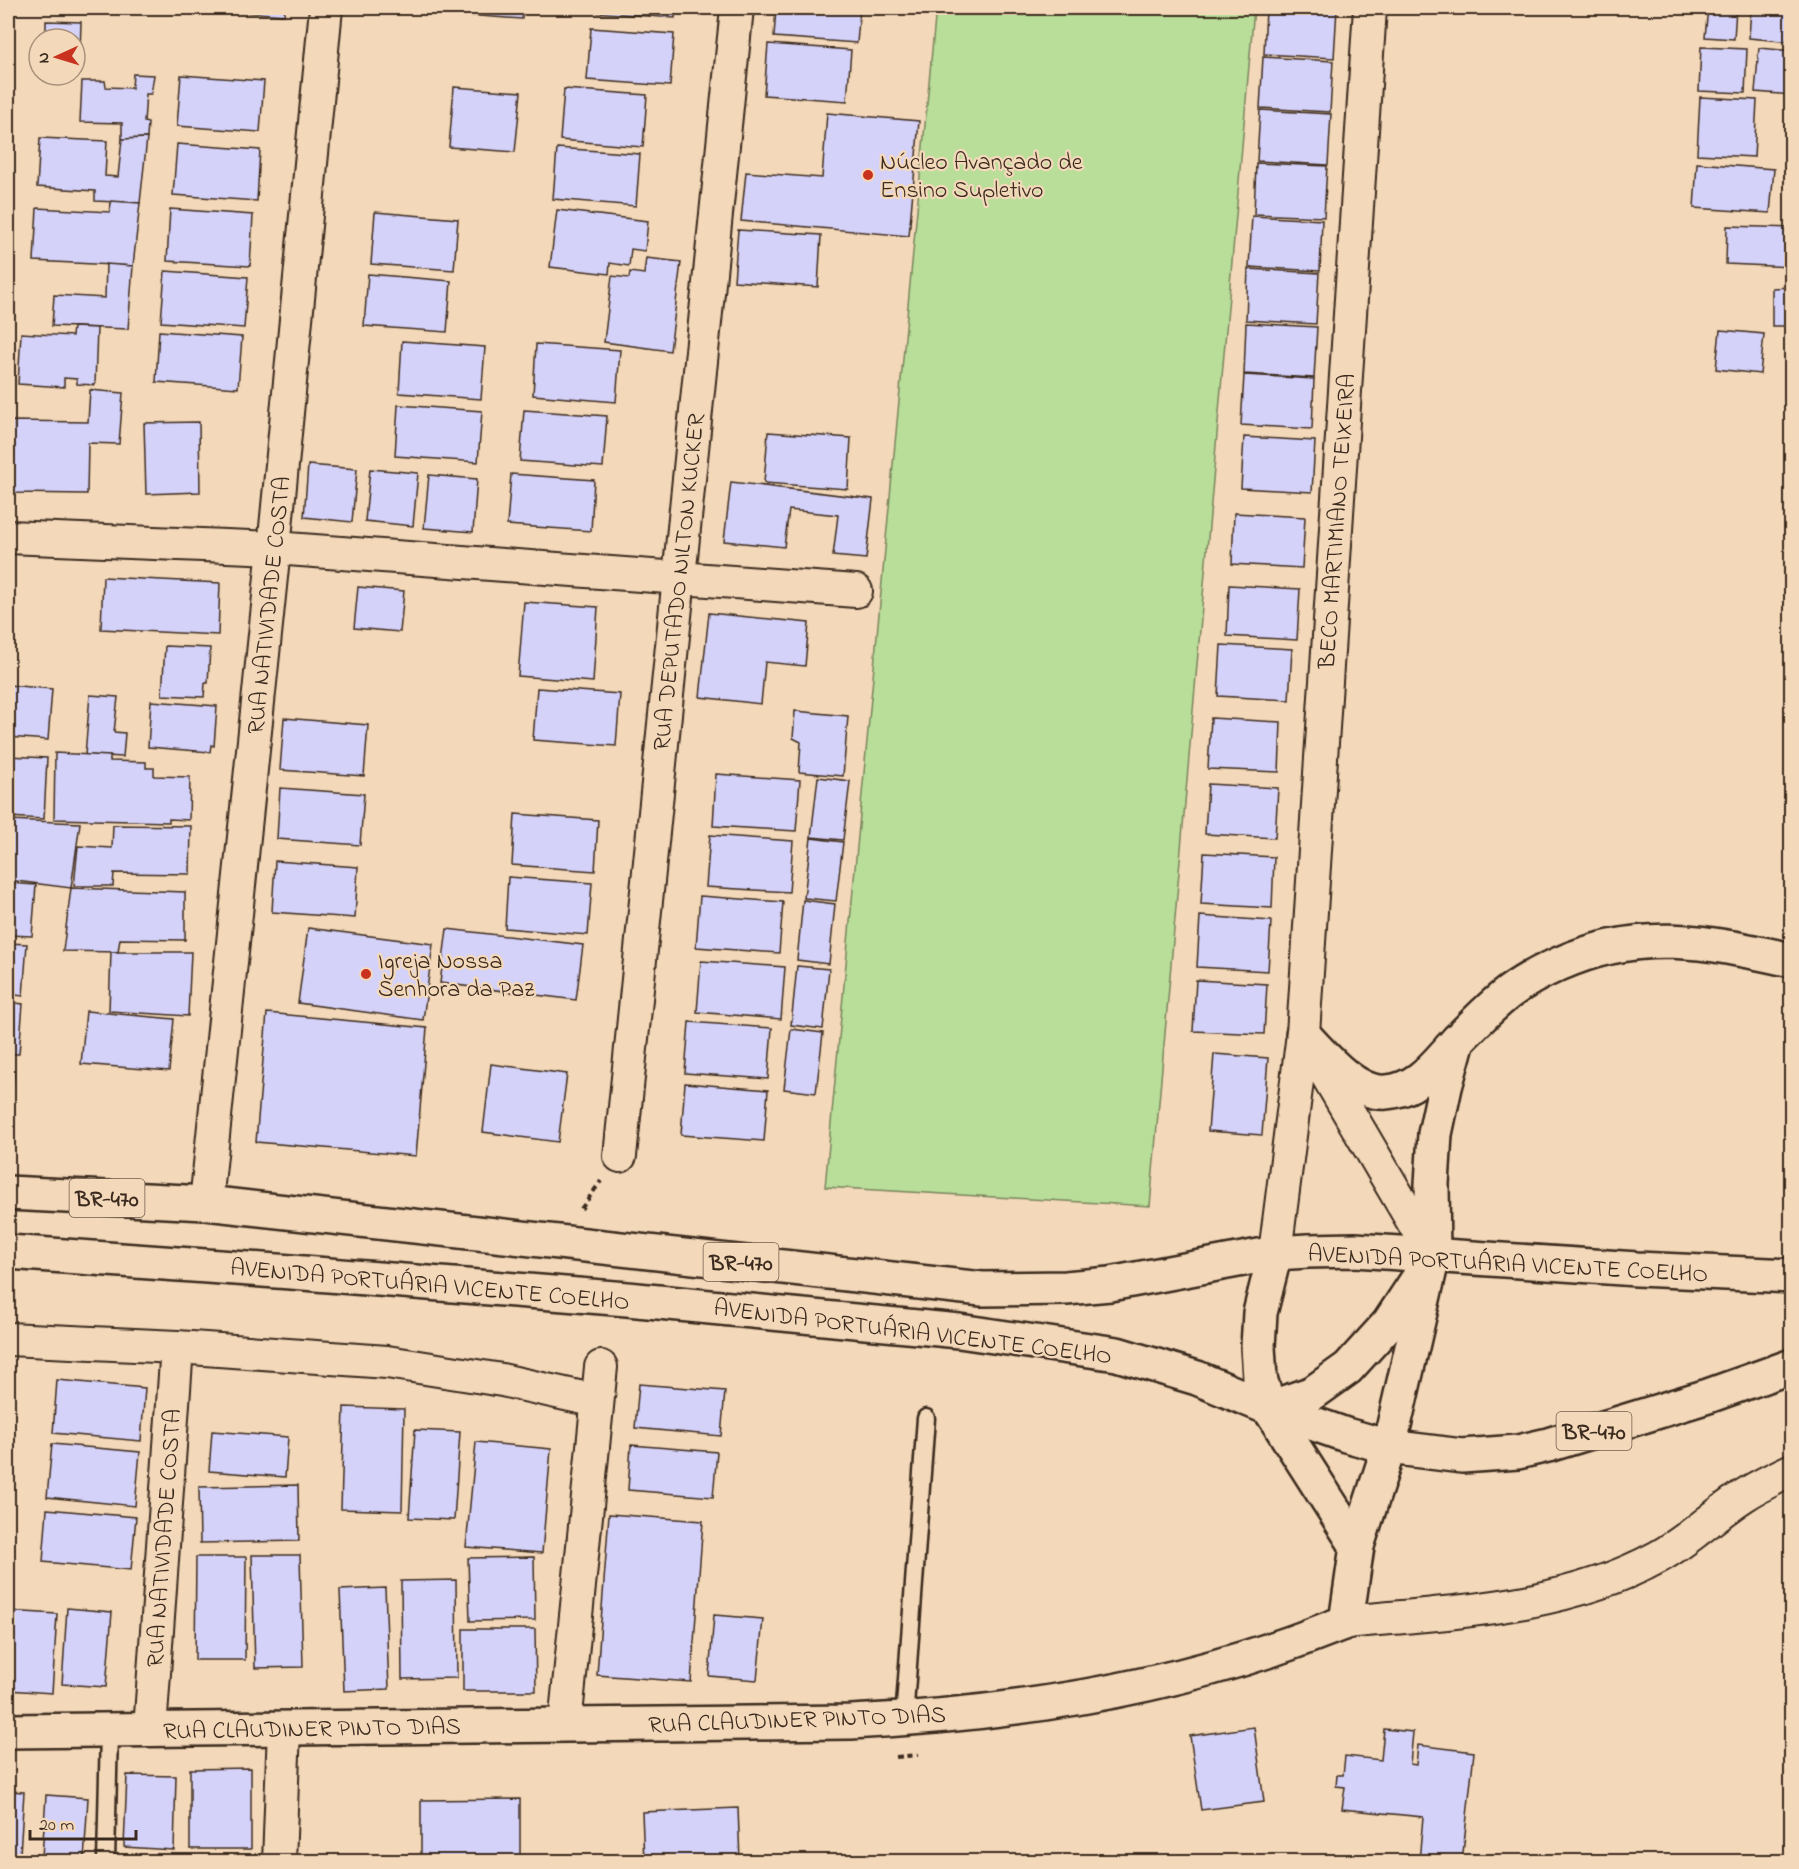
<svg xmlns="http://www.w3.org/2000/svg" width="1799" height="1869" viewBox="0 0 1799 1869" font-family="'Indie Flower',sans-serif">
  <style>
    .green { fill: #b8de99; stroke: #7a845c; stroke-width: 1.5 }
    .building { fill: #d5d2fa; stroke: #3b2a1e; stroke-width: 1.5 }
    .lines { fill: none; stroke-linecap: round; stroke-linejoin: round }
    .lane-casing { stroke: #3b2a1e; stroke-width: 21 }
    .street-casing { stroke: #3b2a1e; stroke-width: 36 }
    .secondary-casing { stroke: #3b2a1e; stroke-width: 38 }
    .highway-casing { stroke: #3b2a1e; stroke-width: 38 }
    .path { stroke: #3b2a1e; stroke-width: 4; stroke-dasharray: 6 4.5; stroke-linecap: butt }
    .lane { stroke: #f3d8ba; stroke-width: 16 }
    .street { stroke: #f3d8ba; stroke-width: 32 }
    .secondary { stroke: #f3d8ba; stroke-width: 33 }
    .highway { stroke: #f3d8ba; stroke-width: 33 }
    .poi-dot { fill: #c8321e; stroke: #f3d8ba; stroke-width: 2 }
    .labels { text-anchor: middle; stroke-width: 4.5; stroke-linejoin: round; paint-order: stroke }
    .shield { fill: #f3d8ba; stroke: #725e4d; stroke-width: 1.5 }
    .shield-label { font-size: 22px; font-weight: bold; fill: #3b2a1e }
    .poi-label { font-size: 24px; fill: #3b2a1e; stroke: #f3d8ba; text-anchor: start }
    .street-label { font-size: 24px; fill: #3b2a1e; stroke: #f3d8ba }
  </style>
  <rect width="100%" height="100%" fill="#f3d8ba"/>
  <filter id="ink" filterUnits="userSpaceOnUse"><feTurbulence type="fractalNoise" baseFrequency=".0167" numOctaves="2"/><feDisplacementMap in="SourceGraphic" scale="12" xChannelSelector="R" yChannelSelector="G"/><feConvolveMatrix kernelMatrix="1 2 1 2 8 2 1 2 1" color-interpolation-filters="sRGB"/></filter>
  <g filter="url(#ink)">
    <polygon class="green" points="936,8 1254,8 1150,1206 825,1187"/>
    <g class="building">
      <polygon points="186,8 285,8 284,15"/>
      <polygon points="439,8 523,8 522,19 439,13"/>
      <polygon points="592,8 676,8 675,18 592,12"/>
      <polygon points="776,8 860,8 857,43 774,37"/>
      <polygon points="1266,8 1337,8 1334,58 1264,54"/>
      <polygon points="1708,8 1736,8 1734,39 1705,37"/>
      <polygon points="1751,8 1792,8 1792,42 1749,38"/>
      <polygon points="46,21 81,22 80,53 75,52 75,39 46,39"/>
      <polygon points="591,28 674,34 670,86 587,80"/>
      <polygon points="768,44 851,50 847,101 764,95"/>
      <polygon points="1701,47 1747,49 1745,93 1699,91"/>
      <polygon points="1759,48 1792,51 1792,95 1755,92"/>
      <polygon points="1263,57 1333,61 1330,112 1260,108"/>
      <polygon points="133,74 154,75 151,94 146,94 144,122 148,123 147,138 122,139 122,123 80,122 82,81 105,81 106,87 132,88"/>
      <polygon points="181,75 264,81 260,132 177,126"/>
      <polygon points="454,87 521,92 515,152 449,147"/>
      <polygon points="564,89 647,95 643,147 560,140"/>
      <polygon points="1700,97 1757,100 1754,157 1697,154"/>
      <polygon points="1260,110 1331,114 1328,165 1257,161"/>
      <polygon points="827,113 919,121 909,236 741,221 746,172 822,178"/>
      <polygon points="40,138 107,141 105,176 118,177 122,139 147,138 140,203 95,201 95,191 37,187"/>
      <polygon points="177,144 260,150 257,201 173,195"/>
      <polygon points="557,148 640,154 636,206 553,199"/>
      <polygon points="1256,163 1327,166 1324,217 1254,214"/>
      <polygon points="1697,163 1774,169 1770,213 1694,208"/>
      <polygon points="111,201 140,203 133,266 34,261 37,208 110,212"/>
      <polygon points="170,209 253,215 250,266 167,261"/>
      <polygon points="557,210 648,221 645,251 631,249 629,266 610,263 609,274 550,267"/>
      <polygon points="375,212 458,219 454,270 371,264"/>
      <polygon points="1252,216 1322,220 1320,271 1249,267"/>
      <polygon points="1727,226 1792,228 1792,267 1726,264"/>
      <polygon points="738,230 821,235 818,287 734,281"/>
      <polygon points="646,258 681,262 670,351 604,342 612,276 629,278 630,272 644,274"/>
      <polygon points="106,264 133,266 128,329 52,326 54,295 105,298"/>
      <polygon points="1248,269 1319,273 1316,324 1246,320"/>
      <polygon points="165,271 248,277 244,328 161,322"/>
      <polygon points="368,274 451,281 447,332 364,326"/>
      <polygon points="1792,287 1792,326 1772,326 1772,288"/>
      <polygon points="1246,323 1317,327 1314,378 1244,374"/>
      <polygon points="73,327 97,328 95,385 77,384 77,379 64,378 64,387 18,384 21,333 72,336"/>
      <polygon points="1720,330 1764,334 1760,374 1716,369"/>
      <polygon points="159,331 242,337 238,388 156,382"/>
      <polygon points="402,341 485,347 481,399 399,393"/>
      <polygon points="536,344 620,350 616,402 533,395"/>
      <polygon points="1244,375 1314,379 1312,429 1241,425"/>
      <polygon points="90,390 123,393 119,444 88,443 87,494 11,493 12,421 88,422"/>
      <polygon points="398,405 482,411 478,462 395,456"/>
      <polygon points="524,410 607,416 603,467 520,461"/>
      <polygon points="199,422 200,492 146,494 144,423"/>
      <polygon points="768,432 851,438 848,489 764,483"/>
      <polygon points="1244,437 1315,441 1312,492 1241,488"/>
      <polygon points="308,465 357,469 352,522 304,517"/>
      <polygon points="370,469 418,473 413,526 365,521"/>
      <polygon points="511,474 594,480 591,531 507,525"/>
      <polygon points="429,475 477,479 473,532 424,528"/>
      <polygon points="731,482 873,499 866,559 833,556 838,515 789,510 784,547 724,541"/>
      <polygon points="1234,513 1305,517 1302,568 1232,564"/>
      <polygon points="103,577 220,583 218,635 101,629"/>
      <polygon points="1229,585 1300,589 1297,640 1227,636"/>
      <polygon points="358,587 404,591 400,632 354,628"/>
      <polygon points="524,602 598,607 593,682 518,676"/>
      <polygon points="709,613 809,623 805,666 765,662 761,704 700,697"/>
      <polygon points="1221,645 1292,649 1289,700 1218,696"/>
      <polygon points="165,646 210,648 208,683 205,683 204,697 162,695"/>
      <polygon points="8,685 52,689 48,740 8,737"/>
      <polygon points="537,688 620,694 616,746 533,740"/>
      <polygon points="90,695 118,697 114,732 125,733 123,757 85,755"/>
      <polygon points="151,701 217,706 214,746 211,745 210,752 148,747"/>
      <polygon points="795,711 848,716 843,776 799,772 801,742 793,738"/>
      <polygon points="284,718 368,725 364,776 280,770"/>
      <polygon points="1211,718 1281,722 1279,772 1208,769"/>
      <polygon points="55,753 110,756 110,761 146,762 146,768 154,768 154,776 190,777 189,820 169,819 169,822 54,819"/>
      <polygon points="8,756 47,758 44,819 8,817"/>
      <polygon points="716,774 800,780 796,831 713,826"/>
      <polygon points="818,777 850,781 843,840 811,837"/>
      <polygon points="1208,784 1278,788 1275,838 1205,834"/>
      <polygon points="280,788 364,794 360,845 277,839"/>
      <polygon points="515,814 598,820 595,871 512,865"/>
      <polygon points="8,820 80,823 71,888 8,880"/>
      <polygon points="113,825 191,826 190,874 114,873 113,886 74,886 78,846 112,848"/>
      <polygon points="710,835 793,841 789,892 706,887"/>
      <polygon points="811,838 843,842 836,901 804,898"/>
      <polygon points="1204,853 1274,857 1272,908 1201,904"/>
      <polygon points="275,861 358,867 355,918 272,912"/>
      <polygon points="508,877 592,883 588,935 505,928"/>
      <polygon points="8,883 36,885 32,936 8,935"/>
      <polygon points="71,888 185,892 185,940 120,939 118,952 63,951"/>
      <polygon points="700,896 783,902 779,953 696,947"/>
      <polygon points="803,900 835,904 829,964 797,960"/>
      <polygon points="1200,916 1271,921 1268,971 1197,967"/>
      <polygon points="308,928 433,944 423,1020 298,1003"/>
      <polygon points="447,929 583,945 576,1000 440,983"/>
      <polygon points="8,943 27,944 23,996 8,994"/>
      <polygon points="111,952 191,952 188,1016 109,1011"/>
      <polygon points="701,961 785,967 781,1019 697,1012"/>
      <polygon points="797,966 829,969 823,1029 791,1025"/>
      <polygon points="1196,980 1267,984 1264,1034 1193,1031"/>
      <polygon points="8,1002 23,1004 19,1054 8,1054"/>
      <polygon points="86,1011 174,1019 169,1071 81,1064"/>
      <polygon points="267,1013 427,1028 416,1156 256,1142"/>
      <polygon points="689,1022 772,1028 768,1079 685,1073"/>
      <polygon points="791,1029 823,1033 816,1093 784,1089"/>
      <polygon points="1214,1054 1268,1058 1262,1135 1208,1131"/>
      <polygon points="491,1064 567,1074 558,1142 483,1132"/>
      <polygon points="8,1073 14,1074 8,1127"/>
      <polygon points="685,1083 768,1090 764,1141 681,1135"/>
      <polygon points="57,1380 145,1388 141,1441 53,1433"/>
      <polygon points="639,1384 725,1391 721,1436 635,1428"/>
      <polygon points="344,1407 404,1409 402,1511 341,1509"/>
      <polygon points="415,1430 460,1432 454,1520 409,1518"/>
      <polygon points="212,1431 288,1437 285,1477 209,1471"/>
      <polygon points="476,1442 551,1449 542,1553 466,1547"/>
      <polygon points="52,1444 140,1452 135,1506 47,1497"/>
      <polygon points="631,1445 717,1452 713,1497 628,1490"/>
      <polygon points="298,1485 299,1541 200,1543 199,1487"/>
      <polygon points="47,1509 136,1517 131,1570 43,1562"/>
      <polygon points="609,1514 703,1521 691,1682 597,1675"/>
      <polygon points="252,1555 300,1555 303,1667 255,1668"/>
      <polygon points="196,1557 246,1557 245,1660 195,1660"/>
      <polygon points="534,1557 535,1620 470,1621 468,1558"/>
      <polygon points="456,1580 457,1678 402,1679 401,1581"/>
      <polygon points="385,1588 389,1689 344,1691 340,1590"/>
      <polygon points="67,1608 112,1612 106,1687 62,1684"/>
      <polygon points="8,1611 57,1614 52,1693 8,1690"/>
      <polygon points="714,1615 763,1619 757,1680 709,1676"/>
      <polygon points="463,1629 535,1629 536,1691 463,1691"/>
      <polygon points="1254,1727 1264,1802 1201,1810 1190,1736"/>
      <polygon points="1384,1729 1413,1732 1410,1764 1416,1765 1418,1745 1474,1752 1462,1862 1419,1862 1423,1817 1342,1809 1345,1787 1336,1786 1337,1775 1343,1775 1345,1756 1381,1760"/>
      <polygon points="251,1768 251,1849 190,1849 190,1769"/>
      <polygon points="127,1775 176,1776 174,1850 124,1847"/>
      <polygon points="8,1791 24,1792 20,1854 8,1853"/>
      <polygon points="46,1795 88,1798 84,1860 42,1857"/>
      <polygon points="520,1799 520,1862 421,1862 421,1800"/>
      <polygon points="738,1808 740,1862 644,1862 642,1812"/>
      <polygon points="238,1860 238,1862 180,1861"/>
    </g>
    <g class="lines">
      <defs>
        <g id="lane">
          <polyline points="904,1720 926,1418"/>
          <polyline points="106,1862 109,1730"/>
        </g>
        <g id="street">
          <polyline points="8,537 274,548 856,591"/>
          <polyline points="1314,1053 1433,1256"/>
          <polyline points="620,1156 737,8"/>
          <polyline points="206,1203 274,548 326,8"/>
          <polyline points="1275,1253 1303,1034 1370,8"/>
          <polyline points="8,1339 177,1347 387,1362 502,1380 597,1401"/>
          <path d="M1346 1622C1451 1612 1563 1609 1658 1557 1688 1541 1715 1514 1743 1496 1758 1486 1775 1478 1792 1470"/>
          <polyline points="565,1725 601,1367"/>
          <polyline points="150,1730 177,1347"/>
          <polyline points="279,1862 284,1728"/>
        </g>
        <g id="secondary">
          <path d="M1303 1034C1322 1054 1355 1095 1386 1092 1419 1090 1437 1062 1458 1040 1474 1024 1490 1007 1508 993 1524 981 1541 972 1559 964 1641 927 1708 942 1792 960"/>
          <polyline points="1275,1253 1260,1313 1258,1347 1260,1378 1269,1408 1357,1546"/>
          <path d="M8 1731 851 1722C991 1715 1140 1694 1273 1649 1298 1641 1322 1631 1346 1622L1357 1546 1389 1447 1433 1256 1432 1184 1435 1134 1445 1087 1458 1040"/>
        </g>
        <g id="highway">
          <polyline points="8,1193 206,1203 982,1289 1066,1288 1110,1284 1275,1253 1308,1251 1355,1250 1637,1269 1792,1276"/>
          <polyline points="8,1252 291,1272 627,1299 959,1331 1117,1354 1197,1378 1269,1408 1346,1435 1389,1447 1462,1456 1518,1452 1548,1445 1708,1396 1792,1366"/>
          <polyline points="1269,1408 1313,1393 1348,1368 1389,1323 1433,1256"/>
        </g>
      </defs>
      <use href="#lane" class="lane-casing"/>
      <use href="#street" class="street-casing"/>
      <use href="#secondary" class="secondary-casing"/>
      <use href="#highway" class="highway-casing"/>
      <g class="path">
        <polyline points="581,1209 601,1181"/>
        <polyline points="896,1757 918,1755"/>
      </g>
      <use href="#lane" class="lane"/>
      <use href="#street" class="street"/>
      <use href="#secondary" class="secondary"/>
      <use href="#highway" class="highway"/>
    </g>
  </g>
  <g class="poi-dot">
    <circle cx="868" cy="175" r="6"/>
    <circle cx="366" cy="974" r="6"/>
  </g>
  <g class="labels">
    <g class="shield">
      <rect x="69.5" y="1179" width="75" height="38" rx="4.5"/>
      <rect x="703.5" y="1243" width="75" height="38" rx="4.5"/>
      <rect x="1556.5" y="1412" width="75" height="38" rx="4.5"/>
    </g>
    <g class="shield-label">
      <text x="107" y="1206">BR-470</text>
      <text x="741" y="1270">BR-470</text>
      <text x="1594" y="1439">BR-470</text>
    </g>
    <g class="poi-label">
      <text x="880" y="169">Núcleo Avançado de<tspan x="880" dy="28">Ensino Supletivo</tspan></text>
      <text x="378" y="968">Igreja Nossa<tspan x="378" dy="28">Senhora da Paz</tspan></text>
    </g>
    <g class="street-label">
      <text transform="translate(1336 521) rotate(-86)" y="8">BECO MARTIMIANO TEIXEIRA</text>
      <text transform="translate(678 582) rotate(-84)" y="8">RUA DEPUTADO NILTON KUCKER</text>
      <text transform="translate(268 605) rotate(-84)" y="8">RUA NATIVIDADE COSTA</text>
      <text transform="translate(1508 1263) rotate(3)" y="8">AVENIDA PORTUÁRIA VICENTE COELHO</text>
      <text transform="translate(430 1284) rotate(5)" y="8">AVENIDA PORTUÁRIA VICENTE COELHO</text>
      <text transform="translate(913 1331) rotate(7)" y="8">AVENIDA PORTUÁRIA VICENTE COELHO</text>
      <text transform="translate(163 1538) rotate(-86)" y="8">RUA NATIVIDADE COSTA</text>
      <text transform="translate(797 1719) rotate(-2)" y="8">RUA CLAUDINER PINTO DIAS</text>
      <text transform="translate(312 1728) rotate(-1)" y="8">RUA CLAUDINER PINTO DIAS</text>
    </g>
  </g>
  <rect width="1799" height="1869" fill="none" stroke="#f3d8ba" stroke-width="30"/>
  <rect x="15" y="15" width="1769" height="1839" fill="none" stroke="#3b2a1e" stroke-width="2" filter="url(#ink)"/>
  <g transform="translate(57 57) rotate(266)"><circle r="28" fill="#f3d8ba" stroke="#a9927c" stroke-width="1.5"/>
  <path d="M0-4.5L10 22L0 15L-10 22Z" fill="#c8321e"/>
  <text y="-9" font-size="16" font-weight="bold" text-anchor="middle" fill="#3b2a1e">N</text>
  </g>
  <path d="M30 1830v9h106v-9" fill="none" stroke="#3b2a1e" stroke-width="3"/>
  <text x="39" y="1830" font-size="18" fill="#3b2a1e" stroke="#f3d8ba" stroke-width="4.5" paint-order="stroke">20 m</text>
</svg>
